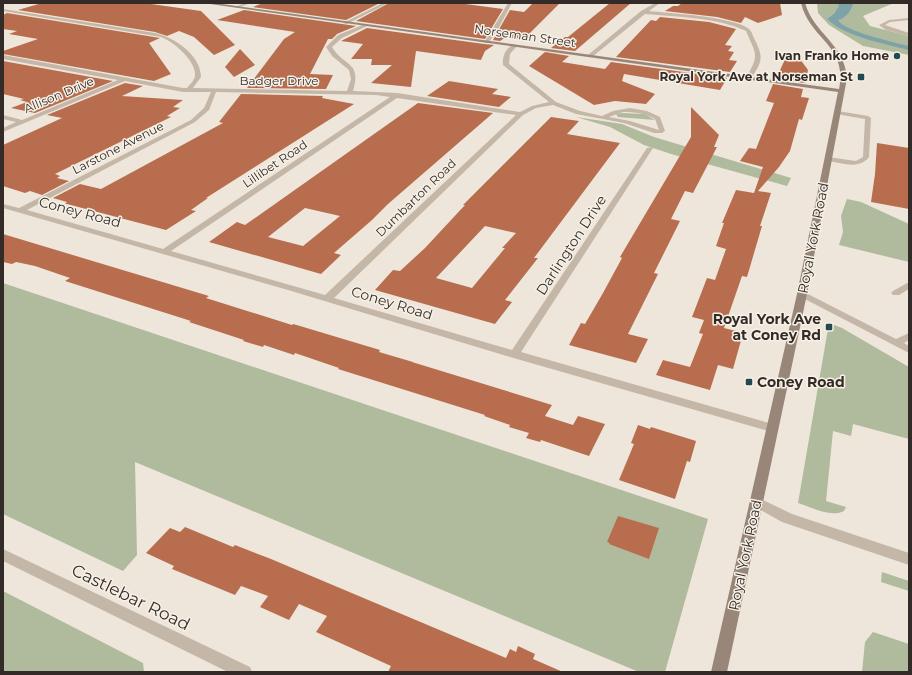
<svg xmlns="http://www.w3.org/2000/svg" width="912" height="675" viewBox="0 0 912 675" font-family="Montserrat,sans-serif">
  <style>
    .green { fill: #afbb9c }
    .water { fill: #7da3a8 }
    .building { fill: #b86e4e; fill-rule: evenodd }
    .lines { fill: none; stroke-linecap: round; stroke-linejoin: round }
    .lane { fill: #c5b7a8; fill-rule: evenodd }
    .street { fill: #c5b7a8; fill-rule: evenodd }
    .secondary { fill: #988679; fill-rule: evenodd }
    .poi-dot { fill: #22494f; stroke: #f7f0e6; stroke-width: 1.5 }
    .labels { text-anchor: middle; stroke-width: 3; stroke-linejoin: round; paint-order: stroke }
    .far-street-label { font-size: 12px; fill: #322b27; stroke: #f7f0e6 }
    .far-poi-label { font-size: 12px; font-weight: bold; fill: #322b27; stroke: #f7f0e6; text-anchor: end }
    .street-label { font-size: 14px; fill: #322b27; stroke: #f7f0e6 }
    .poi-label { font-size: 14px; font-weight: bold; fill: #322b27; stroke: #f7f0e6; text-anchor: end }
    .near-street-label { font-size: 17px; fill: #322b27; stroke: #f7f0e6 }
  </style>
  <rect width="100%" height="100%" fill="#eee6da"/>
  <g class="green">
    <polygon points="817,3 894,3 863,16 870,26 909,36 909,55 863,46 829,25 818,13"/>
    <polygon points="622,113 645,114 655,120 618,117 616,114"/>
    <polygon points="576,117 622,124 654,137 791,178 787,186 671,154 644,145 610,127"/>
    <polygon points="847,199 861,202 909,224 909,262 839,245 843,232 841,216"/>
    <polygon points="3,283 708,519 665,672 639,672 135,462 137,555 123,571 3,514"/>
    <path d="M829 323 842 328 909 367V439L853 424 851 436 833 431 826 501 846 507 844 511C831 518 811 507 798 503Z"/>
    <polygon points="882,572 909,581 909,591 881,582"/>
    <polygon points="3,591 143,663 144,672 3,672"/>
    <polygon points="873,632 909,644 909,672 862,672 865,642"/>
  </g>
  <path class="water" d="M838 3 853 4C851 11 845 19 838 20 843 31 896 43 909 46V50C885 44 844 36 827 19L834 14 839 6Z"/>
  <g class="building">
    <polygon points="42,3 144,3 201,11 235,45 214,55 194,37 179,31 167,36 155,32 18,10"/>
    <polygon points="263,3 380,3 346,20 253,7"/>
    <polygon points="389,3 458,3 503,9 485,39 356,21"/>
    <polygon points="533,3 560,3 524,39 506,37 500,41 493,40 510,10 524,12"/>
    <polygon points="610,3 631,3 575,51 551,48 565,37 568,37"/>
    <polygon points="682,3 780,3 782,15 758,23 745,17 741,23 717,17 665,11 673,6 678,6"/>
    <polygon points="244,10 356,26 337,34 332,39 328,39 310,74 333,75 326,89 247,88 284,39 295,32 217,20"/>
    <polygon points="7,13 160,38 149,43 171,74 154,81 3,54 3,51 38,39 9,34 17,31 3,29 3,15"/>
    <polygon points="660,17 709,22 736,29 725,45 732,46 728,51 734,52 729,60 737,61 730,72 616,57 651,20 656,21"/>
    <polygon points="367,28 484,44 494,45 485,51 481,60 416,51 411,87 371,83 392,65 371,65 372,59 351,59 363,44 341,41"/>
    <polygon points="240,49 255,65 234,77 225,67"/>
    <polygon points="545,52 569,56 562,62 605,69 611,62 727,78 720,90 624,74 622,81 655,94 646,104 615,101 594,105 529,66"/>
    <polygon points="787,55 797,55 808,70 805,83 776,79"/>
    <polygon points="3,61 113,81 35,113 11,108 27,102 20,100 24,99 3,94"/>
    <polygon points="449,81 498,89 492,94 511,97 499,107 427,96"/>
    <polygon points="125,83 143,86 122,96 183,100 173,107 180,108 167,116 171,117 55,174 60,176 57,178 69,181 42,195 30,191 25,193 3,186 3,145 62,118 47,115"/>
    <polygon points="773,84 803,89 801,97 809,98 802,120 799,119 790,151 779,167 758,191 771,193 760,226 762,226 747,277 742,276 724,328 740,332 739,336 742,337 733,369 718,365 710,390 656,375 663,360 690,367 703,334 699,333 704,320 692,317 707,278 715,280 726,249 716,246 724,223 722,223 736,190 754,193 763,167 740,161 749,148 756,149 774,103 766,101"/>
    <polygon points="241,94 323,96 322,98 354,104 206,198 208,198 191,210 196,211 166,230 67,204 65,204 67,202 53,198 80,184 101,189 223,123 219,122"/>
    <path d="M418 103 493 113 388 204 372 220 334 253 341 255 321 274 209 242 237 222 245 225ZM305 208 340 216 303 246 268 237Z"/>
    <polygon points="691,107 719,135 714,147 717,147 693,193 685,191 671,219 680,221 654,273 658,274 628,334 648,339 636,363 569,345 581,323 585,324 603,293 622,258 620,257 691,137"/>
    <path d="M551 117 579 121 567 134 620 143 534 258H538L505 300 512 302 495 324 375 290 393 270 400 271 425 248 465 205H463ZM485 226 516 233 502 248H505L491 265 472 288 436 278Z"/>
    <polygon points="877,143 909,148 909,209 871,202 875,174"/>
    <polygon points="3,234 209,296 206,298 292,325 293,324 300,326 380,350 379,352 413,362 412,362 552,405 545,416 573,425 578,416 605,424 589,456 541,440 540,442 526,438 529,433 509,427 510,425 484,416 485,415 338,369 339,368 295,353 294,355 264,345 263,347 243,341 244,340 189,322 191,321 65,281 70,278 35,266 16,262 12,264 3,262"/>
    <polygon points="638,425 650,429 651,427 696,441 690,462 687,461 675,499 619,480 634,444 631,443"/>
    <polygon points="618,516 659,528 649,559 609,544 610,543 607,542"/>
    <polygon points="185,527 233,547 235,545 271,559 506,658 510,649 516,652 518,646 535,654 533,659 563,672 388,672 391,666 316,632 327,616 299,604 289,620 260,607 268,596 241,586 235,595 172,569 174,566 146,553 170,528 180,532"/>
  </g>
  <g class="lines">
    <g class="lane">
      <path d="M838 111 868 116 871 118 869 157C859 170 843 163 828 161L825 159 828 157 856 161 863 157 865 119 836 114V112Z"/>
      <polygon points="909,282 909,289 899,295 893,295 891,293 893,291"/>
      <polygon points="802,291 896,339 909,333 909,340 904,343 909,346 909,353 799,296 797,294"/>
      <polygon points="757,497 792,514 909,553 909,565 782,522 752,505 751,502 752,499"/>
    </g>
    <g class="street">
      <polygon points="245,3 251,3 237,8 235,7"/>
      <polygon points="383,3 388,3 347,24 343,23"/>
      <polygon points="508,3 512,3 496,33 488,43 484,43"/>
      <path d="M655 3H660L649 11C669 13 735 17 749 29 752 31 753 37 755 40 764 59 762 61 751 79L746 78C760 54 756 55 746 31 715 17 678 17 645 14L592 57H588V55L641 11Z"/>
      <path d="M3 9 155 33C174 37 201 55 201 77L193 88 347 91 351 79 349 70 332 56 326 47 338 35 365 24 367 26 342 38 332 47C344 67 362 61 353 91L397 93 520 112 532 106 549 102 503 65C502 56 506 48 514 44L517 46 510 54 509 64 556 102 580 111 602 116 613 111 630 108 647 111 660 117 665 131 662 133H654L624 123 576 114 553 105 536 108 523 115 334 298 512 350 647 148 652 147 653 148 521 352 776 425 778 428 776 431 772 432 510 357 288 290 3 208V204L19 208 191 120 204 108 211 92H183L125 81 3 132V128L16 122 3 119V115L22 120 118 80 3 59V55L183 88H187C190 84 195 80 195 75 196 61 173 41 161 37L3 11ZM216 92 376 95 390 97 163 249 27 210 195 122 209 110ZM397 98 516 115 325 295 171 251ZM623 112C635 112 645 113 655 119L659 130 630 121 609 117Z"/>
      <polygon points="909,18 909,20 890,22 885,25 909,33 909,36 886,30 879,25 889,20"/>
      <polygon points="3,549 250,667 252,672 228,672 3,561"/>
    </g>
    <path class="secondary" d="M203 3H215L839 89C848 45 810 40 801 3H805C814 34 844 43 847 78L807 294 727 672H711L797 294 838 92Z"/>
  </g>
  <g class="poi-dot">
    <circle cx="897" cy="56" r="4"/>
    <rect x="857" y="73" width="8" height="8" rx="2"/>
    <rect x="825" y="323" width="8" height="8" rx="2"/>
    <rect x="745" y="378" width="8" height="8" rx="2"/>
  </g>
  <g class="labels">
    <g class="far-street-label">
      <text transform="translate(525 36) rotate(8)" y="4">Norseman Street</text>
      <text x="279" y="85">Badger Drive</text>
      <text transform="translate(59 95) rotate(-23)" y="4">Allison Drive</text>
      <text transform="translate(118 148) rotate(-27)" y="4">Larstone Avenue</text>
      <text transform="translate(275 164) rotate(-34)" y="4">Lillibet Road</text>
      <text transform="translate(416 198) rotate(-44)" y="4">Dumbarton Road</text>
    </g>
    <g class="far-poi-label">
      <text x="889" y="60">Ivan Franko Home</text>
      <text x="853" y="81">Royal York Ave at Norseman St</text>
    </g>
    <g class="street-label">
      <text transform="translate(80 212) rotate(15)" y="5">Coney Road</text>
      <text transform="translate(813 238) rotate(-79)" y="5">Royal York Road</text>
      <text transform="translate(571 245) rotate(-57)" y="5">Darlington Drive</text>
      <text transform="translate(392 303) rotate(17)" y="5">Coney Road</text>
      <text transform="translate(745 555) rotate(-78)" y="5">Royal York Road</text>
    </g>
    <g class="poi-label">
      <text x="821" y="324">Royal York Ave<tspan x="821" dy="16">at Coney Rd</tspan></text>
      <text x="757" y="387" text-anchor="start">Coney Road</text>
    </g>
    <g class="near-street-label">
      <text transform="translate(131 597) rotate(26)" y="6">Castlebar Road</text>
    </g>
  </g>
  <rect width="912" height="675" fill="none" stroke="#322b27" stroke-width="8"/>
</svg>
